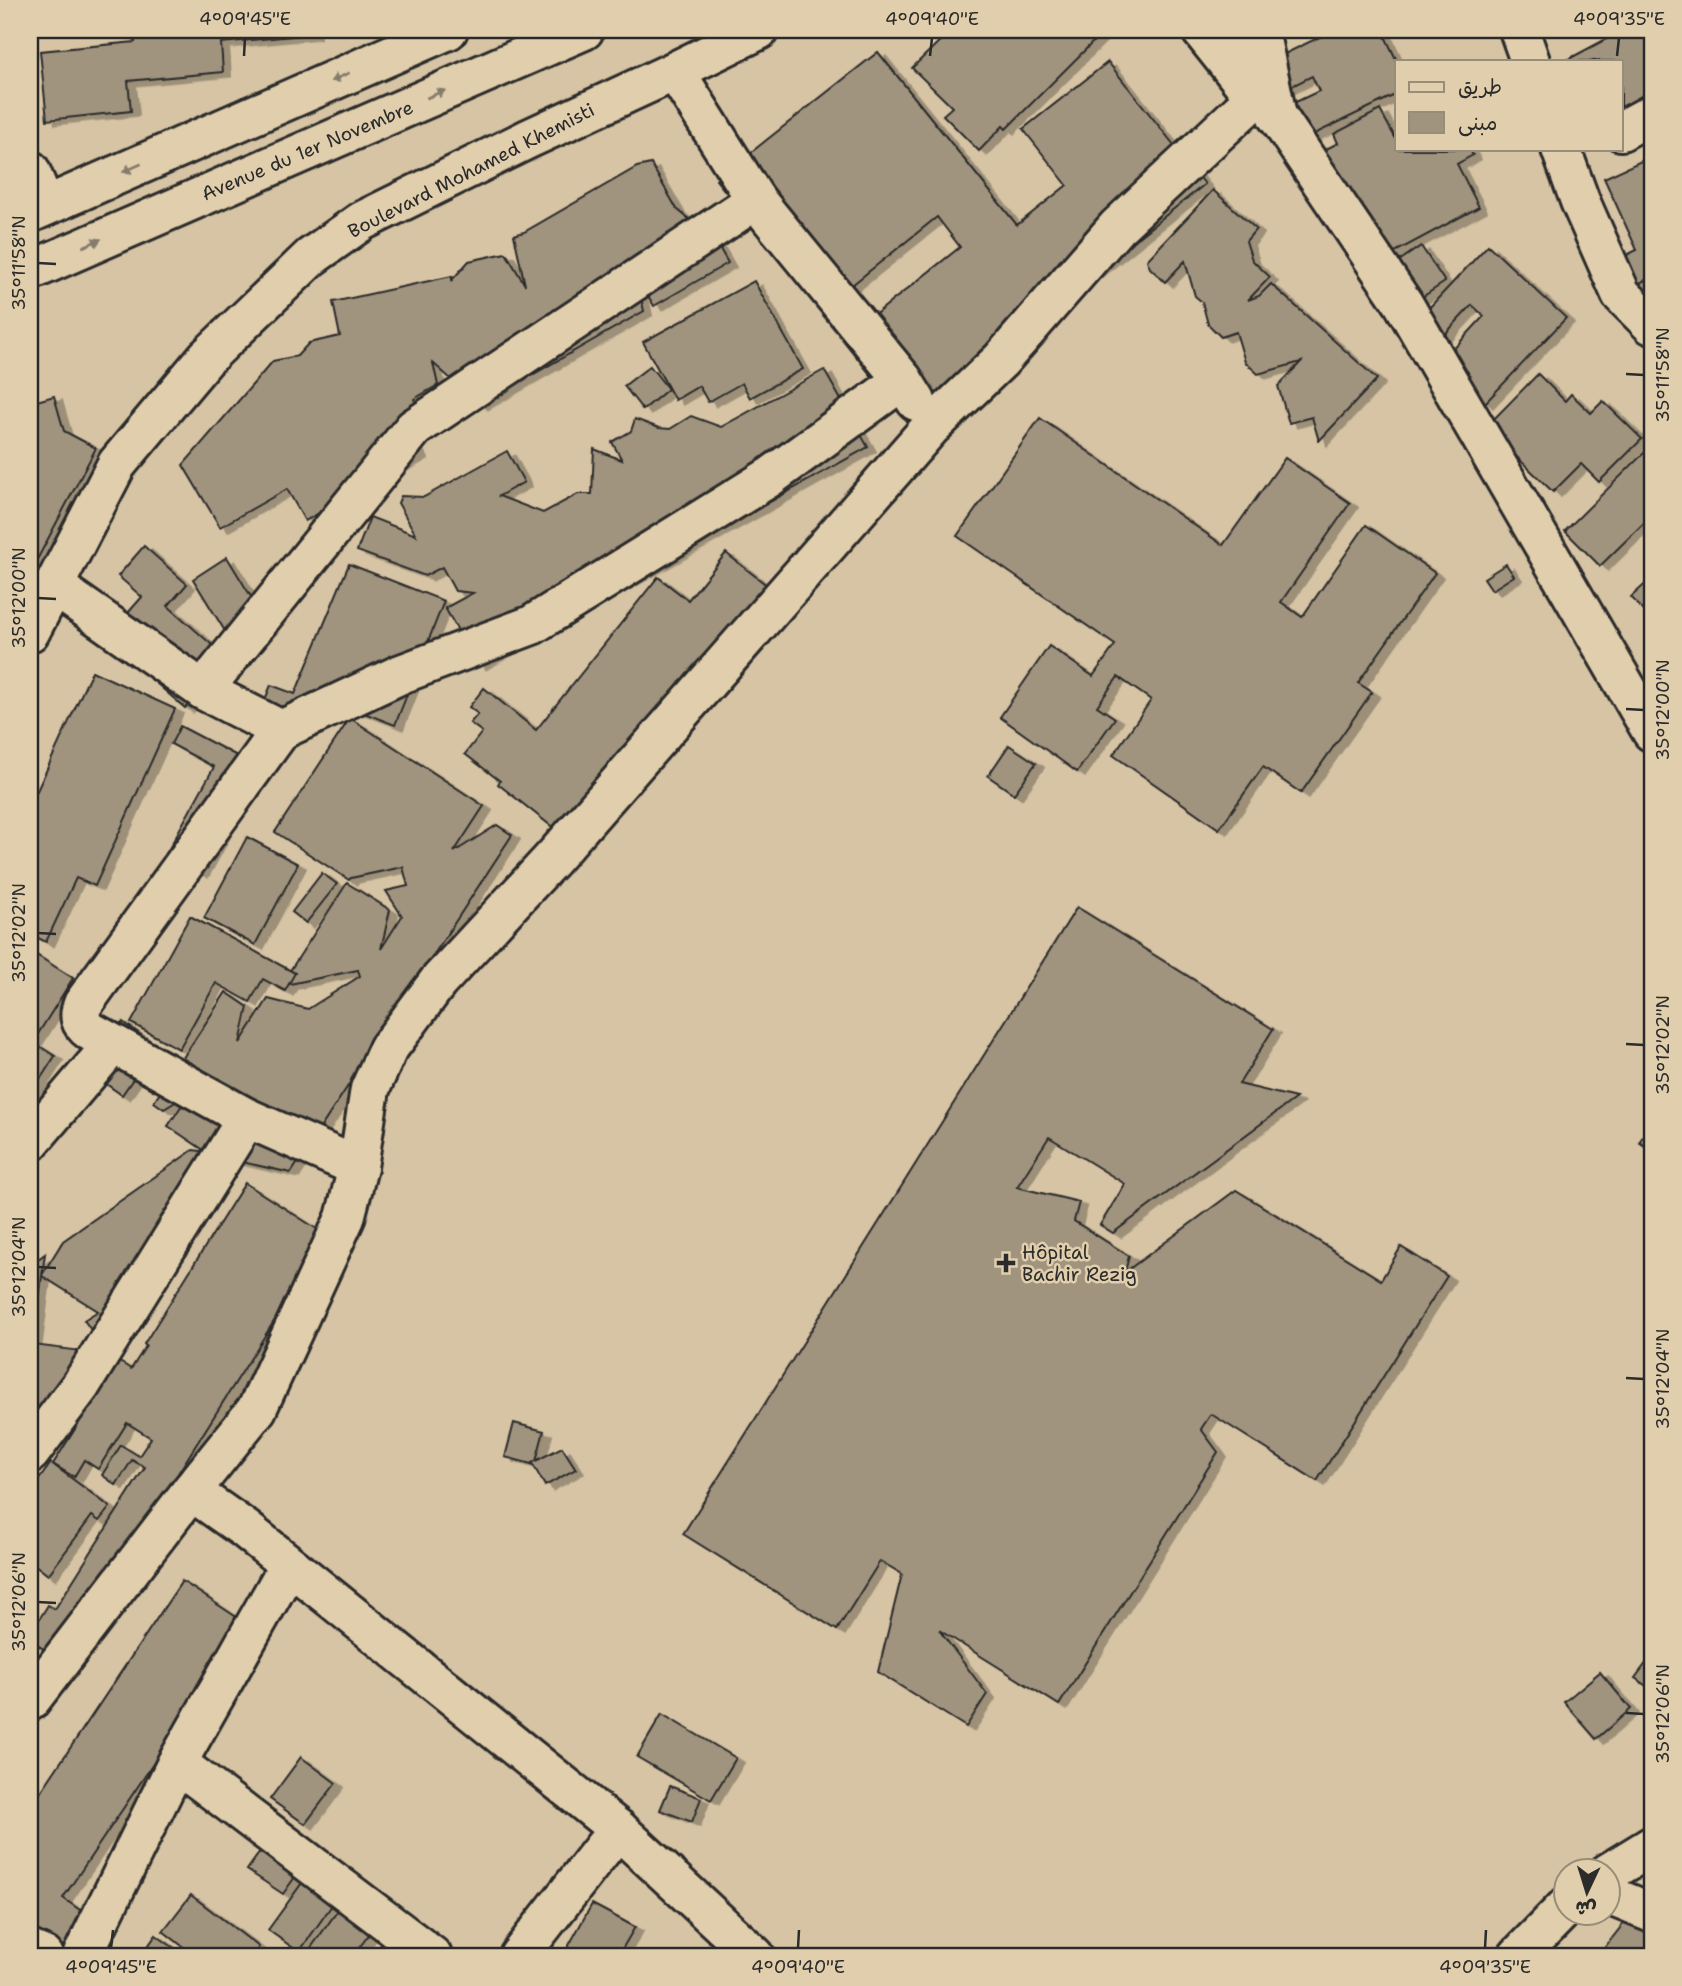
<svg xmlns="http://www.w3.org/2000/svg" width="1682" height="1986" viewBox="0 0 1682 1986" font-family="'Shantell Sans','Playpen Sans Arabic',sans-serif">
  <style>
    .building { fill: #a1947f; stroke: #2b2b2b; stroke-width: 2; filter: url(#shadow) }
    .lines { fill: none; stroke-linecap: round; stroke-linejoin: round }
    .minor-casing { stroke: #2b2b2b; stroke-width: 44 }
    .major-casing { stroke: #2b2b2b; stroke-width: 44 }
    .minor { stroke: #e1ceac; stroke-width: 38 }
    .major { stroke: #e1ceac; stroke-width: 38 }
    .oneway { fill: #867c6c }
    .ticks { fill: none; stroke: #2b2b2b; stroke-width: 2.5 }
    .poi-dot { fill: #2b2b2b; stroke: #e1ceac; stroke-width: 2.5 }
    .labels { text-anchor: middle; stroke-width: 5; stroke-linejoin: round; paint-order: stroke }
    .street-label { font-size: 19px; fill: #2b2b2b; stroke: #e1ceac }
    .poi-label { font-size: 19px; fill: #2b2b2b; stroke: #e1ceac; text-anchor: start }
    .neatline { fill: none; stroke: #2b2b2b; stroke-width: 2.5 }
    .ticks-label { font-size: 18px; text-anchor: middle; fill: #2b2b2b }
  </style>
  <defs>
    <filter id="shadow"><feDropShadow dx="8" dy="4.5" stdDeviation="0" flood-color="#0004"/></filter>
  </defs>
  <rect width="100%" height="100%" fill="#d6c4a4"/>
  <filter id="ink" filterUnits="userSpaceOnUse"><feTurbulence type="fractalNoise" baseFrequency=".0143" numOctaves="2"/><feDisplacementMap in="SourceGraphic" scale="14" xChannelSelector="R" yChannelSelector="G"/><feConvolveMatrix kernelMatrix="1 2 1 2 8 2 1 2 1" color-interpolation-filters="sRGB"/></filter>
  <g filter="url(#ink)">
    <g class="building">
      <polygon points="134,30 312,30 312,34 221,43 223,72 128,81 131,111 47,120 40,51 135,42"/>
      <polygon points="951,30 1105,30 1006,129 1003,126 979,151 943,115 952,107 912,68"/>
      <polygon points="1334,30 1382,30 1397,61 1397,94 1298,142 1281,109 1319,91 1312,76 1286,89 1272,60"/>
      <polygon points="1623,30 1652,30 1652,108 1621,125 1621,61 1565,61"/>
      <polygon points="878,52 1017,225 1067,185 1023,129 1108,62 1205,184 907,421 843,340 960,247 937,217 827,305 783,263 716,180"/>
      <polygon points="1380,110 1397,141 1397,149 1469,149 1473,155 1457,164 1479,207 1367,267 1303,161 1338,143 1334,134"/>
      <polygon points="1652,156 1652,277 1623,291 1610,263 1637,250 1604,178"/>
      <polygon points="651,164 677,209 716,242 728,263 654,306 636,275 644,311 480,405 433,363 438,385 414,399 423,414 403,426 420,454 305,521 287,489 220,527 183,465 273,361 297,356 309,343 340,336 333,302 452,276 452,280 469,261 506,253 525,285 514,235 524,232 637,167"/>
      <polygon points="1213,190 1256,229 1246,241 1252,260 1270,277 1248,300 1259,296 1271,284 1377,379 1319,441 1312,417 1289,423 1278,386 1301,362 1258,374 1245,362 1236,332 1221,337 1208,324 1202,302 1195,296 1185,261 1165,282 1150,268 1147,260"/>
      <polygon points="1488,245 1566,318 1485,403 1461,380 1468,372 1449,354 1484,316 1472,305 1436,344 1414,324"/>
      <polygon points="1421,246 1445,282 1401,311 1377,276"/>
      <polygon points="754,281 803,369 750,398 742,383 708,402 699,386 675,400 643,342"/>
      <polygon points="650,366 668,389 643,410 624,386"/>
      <polygon points="824,370 868,447 478,665 445,608 473,593 455,591 442,567 425,576 357,551 370,517 416,535 398,503 401,496 424,497 507,451 524,482 499,496 543,513 578,494 592,494 594,449 622,460 612,442 631,431 635,419 659,428 670,429 691,416 721,427"/>
      <polygon points="1538,374 1565,401 1571,394 1591,413 1603,401 1642,439 1599,482 1581,464 1553,492 1486,427"/>
      <polygon points="54,396 64,431 96,448 30,573 30,403"/>
      <polygon points="1040,418 1223,545 1285,458 1350,503 1281,602 1302,617 1366,525 1435,573 1358,683 1372,692 1301,793 1263,767 1219,829 1113,755 1151,700 1118,677 1097,706 1115,718 1077,772 1000,717 1049,646 1093,676 1115,645 957,536"/>
      <polygon points="1652,445 1652,515 1600,566 1565,531"/>
      <polygon points="144,546 187,584 168,606 228,659 185,708 105,639 142,597 118,576"/>
      <polygon points="726,553 769,587 696,679 687,673 560,833 498,784 500,781 465,754 482,732 470,723 478,714 469,707 484,688 536,730 658,577 688,600"/>
      <polygon points="227,557 270,628 236,649 193,579"/>
      <polygon points="349,564 444,601 395,725 323,697 289,717 262,707 271,685 295,694"/>
      <polygon points="1506,564 1514,576 1492,590 1484,578"/>
      <polygon points="1652,578 1652,620 1631,597"/>
      <polygon points="92,671 175,709 95,886 76,878 46,942 30,934 30,806"/>
      <polygon points="350,718 484,806 454,852 497,825 512,835 291,1173 211,1155 168,1126 190,1093 164,1109 154,1102 226,992 248,1007 240,1043 268,999 308,1009 360,976 358,970 280,986 347,883 390,910 381,949 402,916 386,891 408,886 403,867 351,878 349,880 275,832"/>
      <polygon points="180,726 258,767 200,873 166,854 214,767 171,744"/>
      <polygon points="1009,745 1036,763 1014,794 988,776"/>
      <polygon points="247,837 298,864 255,945 204,918"/>
      <polygon points="322,873 337,884 306,923 292,912"/>
      <polygon points="1077,907 1273,1029 1239,1084 1296,1098 1113,1233 1100,1225 1125,1184 1049,1137 1017,1187 1079,1202 1074,1221 1129,1256 1125,1272 1236,1190 1381,1280 1401,1247 1447,1276 1317,1481 1211,1414 1201,1429 1218,1452 1059,1705 939,1630 987,1694 966,1727 878,1672 902,1574 880,1561 837,1630 683,1534"/>
      <polygon points="190,916 295,973 285,991 263,979 250,1002 216,983 179,1049 131,1023"/>
      <polygon points="30,951 73,978 33,1042 55,1056 30,1095"/>
      <polygon points="123,1022 141,1035 130,1049 146,1060 122,1095 89,1072"/>
      <polygon points="1652,1124 1652,1151 1639,1142"/>
      <polygon points="193,1150 232,1155 107,1353 84,1320 98,1311 42,1276 33,1345 97,1353 30,1440 30,1265 45,1254 42,1275 63,1241"/>
      <polygon points="245,1183 328,1236 60,1660 30,1640 30,1634 48,1605 55,1609 145,1467 132,1460 116,1485 102,1475 121,1445 139,1456 151,1438 127,1423 98,1469 84,1460 74,1477 53,1464 118,1361 131,1369 146,1346 144,1344"/>
      <polygon points="514,1423 544,1431 535,1465 505,1457"/>
      <polygon points="562,1447 576,1469 545,1486 532,1463"/>
      <polygon points="51,1463 110,1507 99,1521 92,1516 48,1575 30,1561 30,1492"/>
      <polygon points="182,1581 247,1624 63,1898 87,1915 60,1956 30,1956 30,1808"/>
      <polygon points="1650,1658 1652,1659 1652,1690 1635,1678"/>
      <polygon points="1600,1672 1631,1709 1596,1739 1564,1702"/>
      <polygon points="662,1714 736,1758 711,1800 637,1757"/>
      <polygon points="301,1757 336,1783 305,1824 270,1799"/>
      <polygon points="670,1786 701,1798 692,1822 660,1810"/>
      <polygon points="267,1842 302,1867 283,1894 247,1870"/>
      <polygon points="307,1876 337,1898 299,1952 268,1930"/>
      <polygon points="191,1895 259,1947 252,1956 195,1956 163,1931"/>
      <polygon points="344,1902 376,1925 353,1956 305,1956"/>
      <polygon points="592,1904 635,1927 618,1956 563,1956"/>
      <polygon points="1652,1916 1652,1956 1598,1956 1628,1918"/>
      <polygon points="156,1935 185,1956 141,1956"/>
      <polygon points="386,1939 408,1956 372,1956"/>
    </g>
    <g class="lines">
      <defs>
        <g id="minor">
          <polyline points="1201,30 1252,94"/>
          <polyline points="1238,30 1277,116 1403,303 1652,732"/>
          <polyline points="1519,30 1530,61"/>
          <polyline points="675,71 756,200 903,380 916,401"/>
          <polyline points="1621,131 1652,114"/>
          <polyline points="1561,149 1580,201 1621,294 1652,325"/>
          <polyline points="30,170 45,206"/>
          <polyline points="54,586 203,690 281,730"/>
          <polyline points="203,690 414,428 756,200"/>
          <polyline points="30,1142 113,1044"/>
          <path d="M358 1167 247 1118 90 1031C80 1024 78 1016 83 1004L281 730 401 674 532 625 770 477 903 380"/>
          <polyline points="30,1453 81,1385 247,1118"/>
          <polyline points="191,1491 245,1529 618,1829 755,1956"/>
          <polyline points="30,1701 191,1491 257,1409 345,1218 358,1167 370,1089 388,1049 438,982 553,858 931,427 1001,360 1117,227 1255,98"/>
          <polyline points="177,1763 432,1956"/>
          <polyline points="1608,1895 1652,1913"/>
          <polyline points="30,1950 44,1956"/>
          <polyline points="82,1956 177,1763 289,1565"/>
          <polyline points="519,1956 618,1829"/>
        </g>
        <g id="major">
          <polyline points="1259,30 1277,116"/>
          <polyline points="30,213 448,30"/>
          <polyline points="30,271 584,30"/>
          <polyline points="30,632 117,464 207,357 311,257 362,221 528,139 675,71 759,30"/>
          <polyline points="1608,1873 1652,1846"/>
          <polyline points="1518,1956 1566,1907"/>
        </g>
      </defs>
      <use href="#minor" class="minor-casing"/>
      <use href="#major" class="major-casing"/>
      <use href="#minor" class="minor"/>
      <use href="#major" class="major"/>
    </g>
    <defs><path id="oneway-solid" d="M-6-.8H1V-3.2L6.5 0L1 3.2V.8H-6Z" transform="scale(1.75)"/></defs>
    <g class="oneway">
      <use href="#oneway-solid" transform="translate(340 77) rotate(156)"/>
      <use href="#oneway-solid" transform="translate(436 94) rotate(-23)"/>
      <use href="#oneway-solid" transform="translate(132 168) rotate(156)"/>
      <use href="#oneway-solid" transform="translate(92 243) rotate(-23)"/>
    </g>
  </g>
  <path class="ticks" d="M244 56 245 38M930 56 932 38M1617 56 1619 38M38 263 56 264M1626 374 1644 375M38 598 56 599M1626 709 1644 710M38 933 56 934M1626 1044 1644 1045M38 1267 56 1268M1626 1378 1644 1379M38 1602 56 1603M1626 1713 1644 1714M111 1948 113 1930M798 1948 799 1930M1485 1948 1486 1930"/>
  <path class="poi-dot" d="M1002.5 1252.5h7v7h7v7h-7v7h-7v-7h-7v-7h7z"/>
  <g class="labels">
    <g class="street-label">
      <text transform="translate(307 150) rotate(-23)" y="7">Avenue du 1er Novembre</text>
      <text transform="translate(471 170) rotate(-27)" y="7">Boulevard Mohamed Khemisti</text>
    </g>
    <g class="poi-label">
      <text x="1022" y="1259">Hôpital<tspan x="1022" dy="22">Bachir Rezig</tspan></text>
    </g>
  </g>
  <rect width="1682" height="1986" fill="none" stroke="#e1ceac" stroke-width="77"/>
  <rect x="1395" y="60" width="228" height="91" fill="#e1ceac" stroke="#988d78" stroke-width="2"/>
  <rect x="1409" y="82" width="35" height="10" fill="#e1ceac" stroke="#988d78" stroke-width="2"/>
  <text x="1458" y="94" font-size="21" fill="#2b2b2b">طريق</text>
  <rect x="1409" y="112" width="35" height="21" fill="#a1947f" stroke="#988d78" stroke-width="2"/>
  <text x="1458" y="130" font-size="21" fill="#2b2b2b">مبنى</text>
  <g transform="translate(1587 1892) rotate(184)"><circle r="33" fill="#e1ceac" stroke="#988d78" stroke-width="2"/>
  <path d="M0-5L12 26L0 18L-12 26Z" fill="#2b2b2b"/>
  <text y="-10" font-size="19" font-weight="bold" text-anchor="middle" fill="#2b2b2b">ش</text>
  </g>
  <rect x="38" y="38" width="1606" height="1910" class="neatline"/>
  <g class="ticks-label">
    <text x="245" y="25">4°09'45"E</text>
    <text x="932" y="25">4°09'40"E</text>
    <text x="1619" y="25">4°09'35"E</text>
    <text transform="translate(19 263) rotate(-90)" y="6">35°11'58"N</text>
    <text transform="translate(1663 375) rotate(-90)" y="6">35°11'58"N</text>
    <text transform="translate(19 598) rotate(-90)" y="6">35°12'00"N</text>
    <text transform="translate(1663 710) rotate(-90)" y="6">35°12'00"N</text>
    <text transform="translate(19 933) rotate(-90)" y="6">35°12'02"N</text>
    <text transform="translate(1663 1045) rotate(-90)" y="6">35°12'02"N</text>
    <text transform="translate(19 1267) rotate(-90)" y="6">35°12'04"N</text>
    <text transform="translate(1663 1379) rotate(-90)" y="6">35°12'04"N</text>
    <text transform="translate(19 1602) rotate(-90)" y="6">35°12'06"N</text>
    <text transform="translate(1663 1714) rotate(-90)" y="6">35°12'06"N</text>
    <text x="111" y="1973">4°09'45"E</text>
    <text x="798" y="1973">4°09'40"E</text>
    <text x="1485" y="1973">4°09'35"E</text>
  </g>
</svg>
